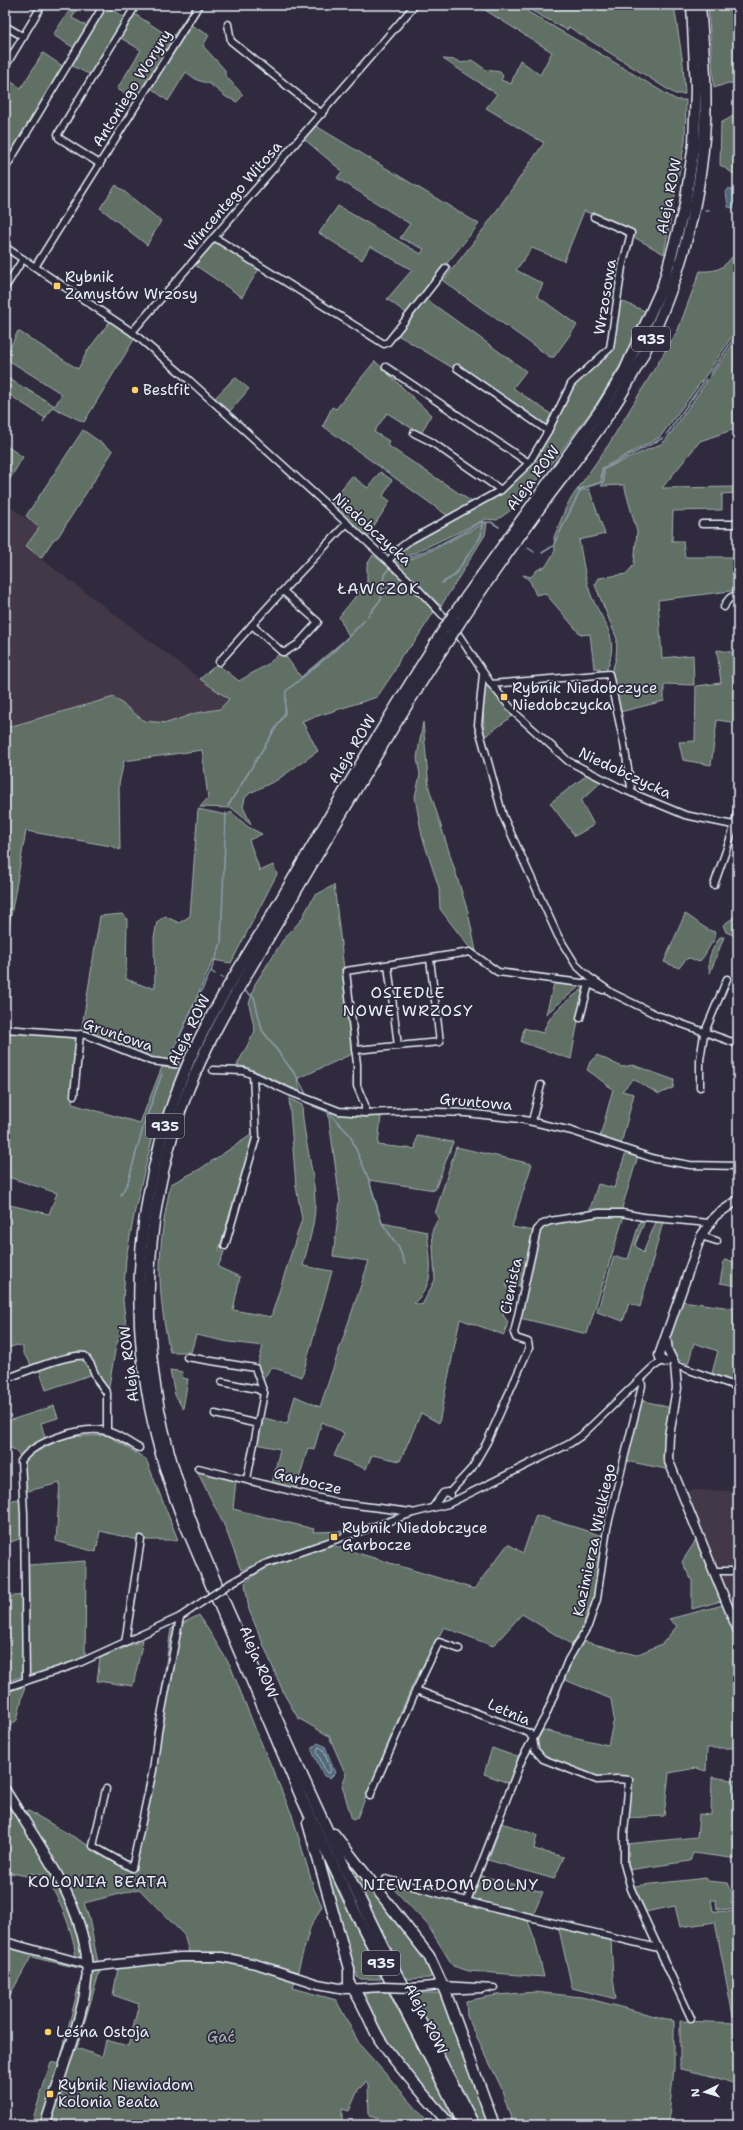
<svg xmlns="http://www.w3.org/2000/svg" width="743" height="2130" viewBox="0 0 743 2130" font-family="'Shantell Sans',sans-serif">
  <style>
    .built { fill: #423747 }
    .green { fill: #606f65; stroke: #a4b0ae; fill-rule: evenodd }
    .water { fill: #4f677a; stroke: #8c9eac }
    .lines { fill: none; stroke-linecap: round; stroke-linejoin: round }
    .shore { stroke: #abbac6; stroke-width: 1 }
    .stream { stroke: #8c9eac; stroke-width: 1.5 }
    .minor-casing { stroke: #e8f1f8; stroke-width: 9 }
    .tertiary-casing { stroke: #e8f1f8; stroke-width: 11 }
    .secondary-casing { stroke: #e8f1f8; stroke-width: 12 }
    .primary-casing { stroke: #e8f1f8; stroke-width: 13 }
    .minor { stroke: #2f2a3d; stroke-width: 6 }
    .tertiary { stroke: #2f2a3d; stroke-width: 8 }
    .secondary { stroke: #2f2a3d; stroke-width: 9 }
    .primary { stroke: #2f2a3d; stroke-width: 10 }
    .minor-bridge-casing { stroke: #e8f1f8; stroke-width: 9; stroke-linecap: butt }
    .tertiary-bridge-casing { stroke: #e8f1f8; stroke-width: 11; stroke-linecap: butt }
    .primary-bridge-casing { stroke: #e8f1f8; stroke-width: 13; stroke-linecap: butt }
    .minor-bridge { stroke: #2f2a3d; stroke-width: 6 }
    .tertiary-bridge { stroke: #2f2a3d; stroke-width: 8 }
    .primary-bridge { stroke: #2f2a3d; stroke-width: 10 }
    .poi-dot { fill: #ffd166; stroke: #2f2a3d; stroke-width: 1.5 }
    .labels { text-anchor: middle; stroke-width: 3.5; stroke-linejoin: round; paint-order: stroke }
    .shield { fill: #2f2a3d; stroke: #b0b5c0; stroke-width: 1 }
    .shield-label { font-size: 14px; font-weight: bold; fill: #e8f1f8 }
    .street-label { font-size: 15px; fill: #e8f1f8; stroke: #2f2a3d }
    .poi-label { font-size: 15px; fill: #e8f1f8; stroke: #2f2a3d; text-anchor: start }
    .park-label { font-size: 15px; fill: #abb6b6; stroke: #2f2a3d }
    .neighbourhood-label { font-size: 16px; letter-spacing: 1px; fill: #e8f1f8; stroke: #2f2a3d }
  </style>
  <rect width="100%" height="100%" fill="#2f2a3d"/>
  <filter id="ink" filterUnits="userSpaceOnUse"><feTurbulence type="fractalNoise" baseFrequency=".025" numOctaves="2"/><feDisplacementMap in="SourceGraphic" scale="8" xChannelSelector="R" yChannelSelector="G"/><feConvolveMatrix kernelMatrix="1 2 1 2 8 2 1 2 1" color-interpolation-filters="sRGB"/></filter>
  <g filter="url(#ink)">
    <g class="built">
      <polygon points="5,503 39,528 26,547 200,679 229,699 220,709 196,713 167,723 144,721 114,697 5,729"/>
      <polygon points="738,1482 738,1568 716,1568 686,1495 691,1490 697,1490 733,1491"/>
      <polygon points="721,1575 738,1575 738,1624 721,1579"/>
    </g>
    <g class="green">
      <polygon points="73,5 79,5 72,18 87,26 101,5 105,5 125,18 91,75 70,65 6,163 5,78 21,88 43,53 64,67 76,49 53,35"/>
      <polygon points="194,5 196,5 187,23 209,35 203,46 225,70 225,75 243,95 237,102 226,97 210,84 197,80 186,72 168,101 147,85 137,100 117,89 141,50 119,37 133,13 172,38"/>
      <polygon points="477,5 516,5 604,56 666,94 677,100 686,100 685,141 664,254 632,236 631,230 584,211 564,261 532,248 516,270 543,284 537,296 577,325 554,357 550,357 443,281 486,226 544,143 486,108 497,94 443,59 456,60 462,63 472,60 486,70 500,72 503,76 501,80 511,84 520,60 540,75 552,52"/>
      <polygon points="521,5 674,5 683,64 685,94 675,94 569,27 567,30"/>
      <polygon points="708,5 738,5 738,84 728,83 714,88"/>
      <polygon points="738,113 738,175 737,176 720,165 721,123"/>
      <polygon points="316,126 479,224 435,278 426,299 526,371 513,388 551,414 546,426 456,365 453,368 396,334 409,315 387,299 412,270 370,246 362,260 319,233 338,206 421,254 424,249 400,238 410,224 337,178 342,171 304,139"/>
      <polygon points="116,185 161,221 147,245 100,208"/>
      <polygon points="208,239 213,240 260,267 242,297 189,261"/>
      <path d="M738 250V327L707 374 660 437 602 468 601 482 577 490 609 444 678 330 700 271C722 272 724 266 738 250Z"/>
      <polygon points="619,300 647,312 625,358 597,403 556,458 511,510 497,520 486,519 395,562 392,559 404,547 454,520 507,488 531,464 573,384 612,352"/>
      <polygon points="111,320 135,338 84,422 52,407 43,422 45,418 5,392 6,377 55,406 62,394 5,358 18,331 78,369 88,350"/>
      <polygon points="738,337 738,373 732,382 738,383 738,428 700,441 662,488 738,487 738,493 722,494 722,510 673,511 672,541 683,541 685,557 738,557 738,590 658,600 662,658 693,655 694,685 664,684 664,701 620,712 611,673 616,659 617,639 595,585 599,578 626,574 634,565 637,532 624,485 601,486 604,482 604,469 663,443 668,437"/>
      <polygon points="375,361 431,415 421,434 387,413 374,432 389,441 387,445 475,504 448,516 323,426 332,407 336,409"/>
      <polygon points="235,377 249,389 230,411 215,398"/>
      <polygon points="83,430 113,451 58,537 54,539 41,558 26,546 39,528 26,516"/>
      <polygon points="5,445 23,457 5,487"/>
      <polygon points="380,472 392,480 383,496 390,501 370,532 372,534 367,538 329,504 352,476 368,488"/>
      <path d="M589 489 605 534 579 540C582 555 584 571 588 586 597 619 622 631 607 669L594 668 590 634 581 635 545 593 536 595 530 581 523 575 531 577 537 570 546 566 555 551 554 537 567 505 576 491Z"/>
      <polygon points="485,523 487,523 485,535 441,606 398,565 432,550"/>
      <polygon points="373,555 396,573 435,610 414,643 401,656 394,672 377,697 302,721 318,751 277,780 250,793 245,798 243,807 251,824 232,808 200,807 208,798 202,750 124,761 119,784 120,850 111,846 26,831 5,949 5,728 114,697 144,721 167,723 196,713 220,709 229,699 200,679 217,664 239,681 268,664 280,653 284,654 301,677 349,636 339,617 367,582 367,565"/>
      <polygon points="717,650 738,653 738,723 717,720 711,765 683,760 679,742 695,741 696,686 721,683"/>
      <polygon points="486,685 514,715 484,737 483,698"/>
      <polygon points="423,722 429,788 468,912 476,951 469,947 440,909 439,888 422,836 415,797 420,775 417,758"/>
      <polygon points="587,775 601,782 581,801 594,825 575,836 550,803"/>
      <polygon points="198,809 227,815 231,812 248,827 262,834 249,840 260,871 273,865 277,874 231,963 213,960 169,1061 151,1058 84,1030 82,1027 100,916 122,914 127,919 126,979 147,987 155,987 154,938 157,922 165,916 179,923 190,916"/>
      <polygon points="334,885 354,1053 297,1079 301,1092 249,1068 237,1065 255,1031 249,1004 255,984 283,940 301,920 314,896"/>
      <polygon points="738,908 738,937 726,932 723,925 733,918"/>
      <path d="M685 914C695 919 703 929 715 932V939C708 946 706 956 699 962L690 958 686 959 679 968 664 962Z"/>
      <path d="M720 937H724L710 973C706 958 712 950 720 937Z"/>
      <polygon points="554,984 580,986 546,1014"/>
      <path d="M584 988 571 1059 521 1042 524 1028 543 1033C550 1011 566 1002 584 988Z"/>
      <polygon points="5,1032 65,1036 77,1040 72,1104 140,1123 162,1067 184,1069 153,1136 136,1205 126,1258 123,1300 126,1325 116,1345 108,1392 84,1354 77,1352 32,1368 28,1359 23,1354 23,1347 17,1345 5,1349 5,1204 49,1214 57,1193 5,1176"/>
      <path d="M597 1055 622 1067 633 1065 674 1080 673 1088 659 1094 633 1079 622 1091 634 1094 621 1144 600 1137 613 1089C603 1083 597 1076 587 1070L590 1062Z"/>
      <path d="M289 1098 302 1105C303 1137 314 1168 315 1200 316 1222 308 1244 303 1266L332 1271 302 1377 271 1367 263 1380 257 1367 263 1346 229 1342 196 1335 191 1352H170C156 1290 157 1245 171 1184L200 1169 254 1133 219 1250 224 1252 218 1267 240 1277 233 1310 271 1317 302 1219 296 1186Z"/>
      <path d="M328 1112 381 1116 378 1145 415 1149 417 1136 453 1142 435 1190 369 1180 382 1223 427 1232C430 1261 437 1282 414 1303L422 1305 435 1280 432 1231 439 1217 435 1214 456 1147 532 1164 512 1227 534 1231 525 1281 520 1282 519 1286 507 1283 506 1287 510 1288 503 1315 508 1322 504 1335 460 1319 439 1423 421 1413 400 1461 372 1455 366 1469 334 1456 344 1433 322 1422 314 1449 308 1448 296 1489 272 1483 280 1449 256 1444 261 1417 287 1424 295 1396 320 1407 369 1261 333 1256 340 1201Z"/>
      <polygon points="626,1152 638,1156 621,1211 589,1212 598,1184 614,1188"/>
      <polygon points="598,1215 622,1215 623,1219 587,1334 520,1318 539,1230 544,1225"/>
      <polygon points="640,1221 645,1221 635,1245 643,1253 656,1222 663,1222 640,1307 629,1303 623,1321 597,1312 614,1256 628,1259"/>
      <polygon points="724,1260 738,1262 738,1286 720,1283"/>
      <polygon points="682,1301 738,1309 738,1383 712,1373 718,1351 694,1343 688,1364 675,1358 670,1346 670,1339"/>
      <polygon points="77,1357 84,1357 93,1374 46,1390 39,1369"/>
      <polygon points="170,1370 183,1372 182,1378 188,1379 183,1409 175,1395"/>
      <polygon points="641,1400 671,1408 663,1455 666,1469 626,1461"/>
      <polygon points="54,1406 58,1418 41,1423 46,1441 20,1456 12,1448 5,1449 5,1422"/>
      <polygon points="107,1435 146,1459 178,1540 138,1540 100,1531 96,1552 56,1541 60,1483 24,1492 25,1462 28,1456 66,1437"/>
      <polygon points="197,1471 236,1480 233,1509 314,1529 313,1532 349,1531 241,1570 225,1527"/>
      <polygon points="20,1499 22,1538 5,1544 5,1501"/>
      <polygon points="536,1515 603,1536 594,1599 574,1646 522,1614 493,1646 444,1627 412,1686 357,1818 352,1820 342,1785 346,1775 329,1736 298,1718 284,1694 249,1610 245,1583 265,1567 332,1545 474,1589 508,1544 523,1553"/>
      <polygon points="696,1540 721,1601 692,1609 692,1581 682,1562"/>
      <polygon points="86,1561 85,1658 29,1677 28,1565"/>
      <polygon points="24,1595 23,1676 5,1682 5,1597"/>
      <polygon points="723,1605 738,1642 738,1748 707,1748 706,1771 696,1768 669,1773 664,1816 628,1818 631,1778 596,1776 563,1765 538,1752 538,1739 543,1730 608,1745 614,1719 611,1699 563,1679 572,1659 583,1641 636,1655 662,1644 677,1626 669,1619"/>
      <path d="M199 1615 230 1665 255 1728 292 1815 314 1889 322 1906 310 1928 293 1988 336 2000 360 2045 431 2125H401L369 2116 368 2085 366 2082 358 2090 349 2111 342 2109V2125H31L51 2062 59 2064 83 1969 31 1957 5 2004V1939L76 1957C72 1926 60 1901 44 1874L30 1873 27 1876 5 1872V1801L21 1825 27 1810 133 1871 156 1764 157 1723 171 1629ZM139 1889 184 1935 189 1952 98 1963 89 1918 84 1903ZM118 1968 113 1995 139 2004 128 2046 106 2040 102 2057 77 2048 100 1970Z"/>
      <polygon points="143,1640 133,1686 97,1681 100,1658"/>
      <polygon points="25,1686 17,1720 5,1731 5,1693"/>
      <polygon points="492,1748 520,1758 511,1784 484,1774"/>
      <polygon points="712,1777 738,1781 738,1859 693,1853 690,1861 628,1870 626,1844 697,1837 699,1814 711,1815"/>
      <polygon points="502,1823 537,1835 534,1849 564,1857 554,1879 488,1860"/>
      <polygon points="313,1835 381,1979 361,1979 357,1977 357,1973 352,1973"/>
      <polygon points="336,1841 417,1944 433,1971 430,1978 405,1979"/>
      <polygon points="479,1875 543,1892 533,1915 471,1900"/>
      <polygon points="706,1878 707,1881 728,1883 732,1893 731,1903 734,1903 735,1900 738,1900 738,1910 717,1909 716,1900 711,1900 713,1911 738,1912 738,2016 733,2016 715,1922 680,1927 675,1906 645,1912 634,1886"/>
      <polygon points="386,1881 528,1921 535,1940 544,1977 469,1971 453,1966 427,1924"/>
      <polygon points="552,1925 611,1939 613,1978 616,1999 572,1988 559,1929 552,1927"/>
      <polygon points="370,1992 388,1992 459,2125 454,2125 380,2035 363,1999 364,1995"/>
      <polygon points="535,1992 582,1997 674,2021 674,2068 668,2125 513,2125 501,2087 467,2016 466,2001 497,1995"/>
      <polygon points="411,1993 442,1993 491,2125 479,2125"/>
      <polygon points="680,2021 738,2023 738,2085 712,2076 680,2069"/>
    </g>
    <g class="water">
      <polygon points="729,188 735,192 736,205 733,208 728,207 726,192"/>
      <polygon points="318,1743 325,1746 335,1773 330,1778 324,1776 313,1753 313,1747"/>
    </g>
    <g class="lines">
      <polygon class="shore" points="319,1747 323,1749 331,1770 329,1774 326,1772 317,1752"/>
      <g class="stream">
        <polyline points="705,210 709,210"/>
        <polyline points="710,374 738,332"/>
        <polyline points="666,435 706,379"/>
        <polyline points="528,548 534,552"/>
        <polyline points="542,553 553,546 581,489 603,482 603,469 663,438"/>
        <polyline points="397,563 437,546 482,522 491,522 499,527"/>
        <polyline points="442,583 454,576 481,536 482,522"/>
        <polyline points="368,616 381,599 384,575 390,567"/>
        <polyline points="228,806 285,713 286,691 332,653 365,620"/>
        <polyline points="211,971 215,974"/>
        <polyline points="221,977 224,979"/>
        <polyline points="244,991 254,997 262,1030 297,1077 307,1096"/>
        <polyline points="170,1056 211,971 221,943 226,813"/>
        <polyline points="313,1106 328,1112 350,1135 369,1180 382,1223 399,1248 405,1264"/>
        <polyline points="121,1195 128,1182 144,1124 162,1074"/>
      </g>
      <defs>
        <g id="minor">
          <polyline points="228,24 231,41 322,114"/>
          <polyline points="5,26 24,37"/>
          <polyline points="5,67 42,5"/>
          <polyline points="100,164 59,138 58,134 136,5"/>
          <polyline points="5,169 100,11"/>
          <polyline points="214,237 384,344 388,342 446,268"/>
          <polyline points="5,247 132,332 189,380 339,516 417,588 452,625 491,684 515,713 568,761 625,790 685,815 738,826"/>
          <polyline points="35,267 199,5"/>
          <polyline points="5,288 23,259"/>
          <polyline points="132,332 415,5"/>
          <polyline points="386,367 529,463"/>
          <polyline points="457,368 548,431"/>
          <polyline points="414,433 430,441 501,490"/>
          <polyline points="702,524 738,524"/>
          <polyline points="388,561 401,547 409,541 501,490 529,463 548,431 571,384 610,348 622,267 631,233 594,217"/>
          <path d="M283 591 318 622 298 644 285 652H282L252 625C282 590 315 557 347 523"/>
          <path d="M724 607C727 600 730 596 738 595"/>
          <polyline points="219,662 252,625"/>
          <polyline points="483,674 478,725 503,816 558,936 576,965 589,977 612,993 657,1015 738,1044"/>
          <polyline points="491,684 609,674 624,744 632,793"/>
          <polyline points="714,885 735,825 738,806"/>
          <polyline points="388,965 398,1046"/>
          <polyline points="580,1018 589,984"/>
          <polyline points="5,1029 86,1035 151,1061 175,1064"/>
          <polyline points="355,1050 440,1042 430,959"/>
          <polyline points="213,1070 244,1071 290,1092 339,1111 365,1113 414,1111 466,1113 520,1119 572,1131 655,1159 690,1165 738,1166"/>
          <polyline points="700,1087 700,1060 704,1034 727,979"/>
          <polyline points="74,1095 80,1034"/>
          <polyline points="365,1113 365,1105 357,1086 357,1064 346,971 470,952 498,972 589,984 603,990"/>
          <polyline points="532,1121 541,1085"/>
          <polyline points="701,1236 717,1241"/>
          <polyline points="225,1246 256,1138 253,1075"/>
          <polyline points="187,1357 255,1368 264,1393"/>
          <polyline points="675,1365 738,1387"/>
          <path d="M5 1379C23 1373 68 1353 85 1356L91 1365 98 1381 107 1393V1431"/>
          <polyline points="641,1379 642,1386 607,1528 597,1599 588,1626 568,1660 546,1715 533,1739 535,1750 543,1759 597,1780 618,1779 629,1780 624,1833 624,1864 631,1889 691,2018"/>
          <polyline points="222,1382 257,1389 264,1393 247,1479"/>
          <polyline points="215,1414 258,1424"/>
          <polyline points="198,1468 340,1503 411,1512"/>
          <polyline points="449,1493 472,1468 487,1442 529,1348 528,1342 516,1338 514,1333 537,1230 541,1225 550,1221 599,1213 622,1213 643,1217 709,1223"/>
          <polyline points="433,1507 443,1493 447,1492 451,1495"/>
          <polyline points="713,1571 738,1571"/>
          <polyline points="231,1583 265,1564 413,1513 448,1504 569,1444 581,1436 653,1367 662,1361"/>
          <polyline points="125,1643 141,1539"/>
          <path d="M26 1681 24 1513 21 1461C35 1440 82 1426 106 1431 117 1433 129 1443 139 1448"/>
          <polyline points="5,1688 77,1664 180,1617 205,1600"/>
          <polyline points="416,1690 439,1642 459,1649"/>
          <polyline points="106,1789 93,1846 132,1868 153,1770 158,1731 180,1617"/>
          <polyline points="370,1796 416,1690 529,1733 533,1739 522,1759 467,1901"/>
          <polyline points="386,1879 496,1909 658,1948"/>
          <polyline points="442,1985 494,1988"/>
          <polyline points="445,1991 483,1989"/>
        </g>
        <g id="tertiary">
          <polyline points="666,1336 668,1351 675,1365 677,1388 669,1436 668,1459 738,1631"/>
          <polyline points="666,1362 661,1360 659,1355 701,1236 715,1216 738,1200"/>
          <polyline points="5,1942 82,1963 91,1967 180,1957 222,1957 256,1964 318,1984 345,1989 383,1987"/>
          <polyline points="412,1988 442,1985"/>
        </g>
        <path id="secondary" d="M5 1790C38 1844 90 1911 87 1976 85 2001 77 2026 69 2050 61 2075 53 2100 45 2125"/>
        <g id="primary">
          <polyline points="454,614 601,409 625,370 663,285 685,205 694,144 696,89 692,5"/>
          <path d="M460 622C488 580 517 539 547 498 577 458 609 419 633 374 675 297 701 209 705 122 707 83 703 44 700 5"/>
          <path d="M445 628C389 716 335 806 283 896 251 950 215 1003 189 1061 125 1210 123 1367 182 1517L302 1799 353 1908 464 2125"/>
          <path d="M451 636C394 723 342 813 289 903 245 978 196 1052 172 1137 143 1236 141 1344 167 1445 192 1542 240 1634 280 1726 340 1862 405 1994 474 2125"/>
          <path d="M308 1823 349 1969V1984C360 1994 370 2024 380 2040 400 2070 427 2097 450 2125"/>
          <polyline points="334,1834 429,1956 445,1991 494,2125"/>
        </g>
      </defs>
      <use href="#minor" class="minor-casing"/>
      <use href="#tertiary" class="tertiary-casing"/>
      <use href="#secondary" class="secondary-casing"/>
      <use href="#primary" class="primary-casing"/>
      <use href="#minor" class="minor"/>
      <use href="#tertiary" class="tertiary"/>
      <use href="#secondary" class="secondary"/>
      <use href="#primary" class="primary"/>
      <defs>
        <polyline id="minor-bridge" points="205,1600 231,1583"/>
        <polyline id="tertiary-bridge" points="383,1987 412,1988"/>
        <g id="primary-bridge">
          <polyline points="445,628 454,614"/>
          <polyline points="451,636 460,622"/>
        </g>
      </defs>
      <use href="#minor-bridge" class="minor-bridge-casing"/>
      <use href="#tertiary-bridge" class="tertiary-bridge-casing"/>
      <use href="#primary-bridge" class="primary-bridge-casing"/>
      <use href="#minor-bridge" class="minor-bridge"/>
      <use href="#tertiary-bridge" class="tertiary-bridge"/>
      <use href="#primary-bridge" class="primary-bridge"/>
    </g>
  </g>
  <g class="poi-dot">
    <rect x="53" y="282" width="8" height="8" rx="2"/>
    <circle cx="135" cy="390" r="4"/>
    <rect x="500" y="693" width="8" height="8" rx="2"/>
    <rect x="330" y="1533" width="8" height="8" rx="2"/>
    <circle cx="48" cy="2032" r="4"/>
    <rect x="46" y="2090" width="8" height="8" rx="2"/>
  </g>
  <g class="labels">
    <g class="shield">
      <rect x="632" y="327" width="38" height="24" rx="3"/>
      <rect x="146" y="1114" width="38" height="24" rx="3"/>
      <rect x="362" y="1951" width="38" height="24" rx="3"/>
    </g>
    <g class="shield-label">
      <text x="651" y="344">935</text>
      <text x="165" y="1131">935</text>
      <text x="381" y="1968">935</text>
    </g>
    <g class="street-label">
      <text transform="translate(132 88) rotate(-58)" y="5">Antoniego Woryny</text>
      <text transform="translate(233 196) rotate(-49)" y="5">Wincentego Witosa</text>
      <text transform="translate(669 196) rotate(-79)" y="5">Aleja ROW</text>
      <text transform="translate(605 297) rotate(-81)" y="5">Wrzosowa</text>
      <text transform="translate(533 478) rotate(-53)" y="5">Aleja ROW</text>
      <text transform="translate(372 529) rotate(42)" y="5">Niedobczycka</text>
      <text transform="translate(352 749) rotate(-59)" y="5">Aleja ROW</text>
      <text transform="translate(625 773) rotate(25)" y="5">Niedobczycka</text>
      <text transform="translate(189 1030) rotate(-64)" y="5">Aleja ROW</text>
      <text transform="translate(118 1035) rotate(19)" y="5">Gruntowa</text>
      <text transform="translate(476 1102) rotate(5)" y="5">Gruntowa</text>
      <text transform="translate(511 1286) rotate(-78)" y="5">Cienista</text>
      <text transform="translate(129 1364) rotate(-97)" y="5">Aleja ROW</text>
      <text transform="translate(308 1481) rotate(14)" y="5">Garbocze</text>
      <text transform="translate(594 1540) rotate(-78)" y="5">Kazimierza Wielkiego</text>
      <text transform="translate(259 1662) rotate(67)" y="5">Aleja ROW</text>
      <text transform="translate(509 1712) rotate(23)" y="5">Letnia</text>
      <text transform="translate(426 2019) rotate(63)" y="5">Aleja ROW</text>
    </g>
    <g class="poi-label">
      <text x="65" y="282">Rybnik<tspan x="65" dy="17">Zamysłów Wrzosy</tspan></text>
      <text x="143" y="395">Bestfit</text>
      <text x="512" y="693">Rybnik Niedobczyce<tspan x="512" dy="17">Niedobczycka</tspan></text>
      <text x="342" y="1533">Rybnik Niedobczyce<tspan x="342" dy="17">Garbocze</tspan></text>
      <text x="56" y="2037">Leśna Ostoja</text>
      <text x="58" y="2090">Rybnik Niewiadom<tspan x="58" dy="17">Kolonia Beata</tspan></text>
    </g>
    <g class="park-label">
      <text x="221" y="2042">Gać</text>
    </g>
    <g class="neighbourhood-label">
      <text x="379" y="594">ŁAWCZOK</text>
      <text x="408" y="998">OSIEDLE<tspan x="408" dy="18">NOWE WRZOSY</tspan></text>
      <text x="98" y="1887">KOLONIA BEATA</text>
      <text x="451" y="1890">NIEWIADOM DOLNY</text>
    </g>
  </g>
  <rect width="743" height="2130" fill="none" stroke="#2f2a3d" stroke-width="20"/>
  <rect x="10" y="10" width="723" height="2110" fill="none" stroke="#e8f1f8" stroke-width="1.5" filter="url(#ink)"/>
  <g transform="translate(705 2092) rotate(265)" stroke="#2f2a3d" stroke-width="3" paint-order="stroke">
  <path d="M0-3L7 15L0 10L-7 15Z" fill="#e8f1f8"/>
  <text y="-6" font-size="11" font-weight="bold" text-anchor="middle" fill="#e8f1f8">N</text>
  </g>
</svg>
